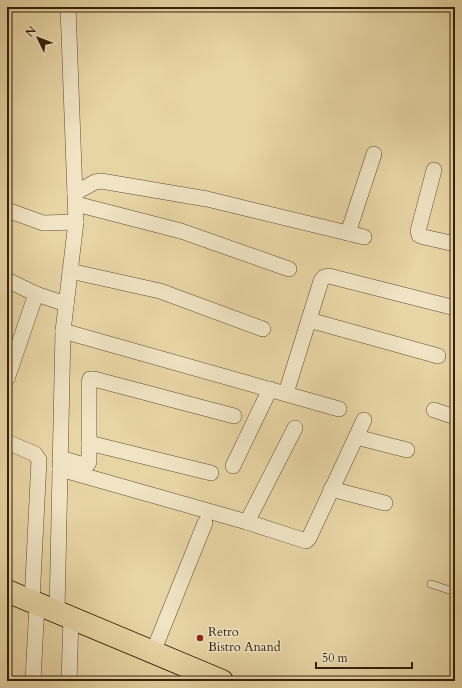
<svg xmlns="http://www.w3.org/2000/svg" width="462" height="688" viewBox="0 0 462 688" font-family="Cardo,serif">
  <style>
    .lines { fill: none; stroke-linecap: round; stroke-linejoin: round }
    .service-casing { stroke: #624c32; stroke-width: 8 }
    .minor-casing { stroke: #624c32; stroke-width: 16 }
    .primary-casing { stroke: #351f0b; stroke-width: 24 }
    .service { stroke: #f0e4c4; stroke-width: 7 }
    .minor { stroke: #f0e4c4; stroke-width: 15 }
    .primary { stroke: #e8d5a5; stroke-width: 22 }
    .poi-dot { fill: #8f2418; stroke: #f0e4c4; stroke-width: 1.5 }
    .labels { text-anchor: middle; stroke-width: 3; stroke-linejoin: round; paint-order: stroke }
    .poi-label { font-size: 13px; fill: #351f0b; stroke: #f0e4c4; text-anchor: start }
  </style>
  <rect width="100%" height="100%" fill="#e8d5a5"/>
  <filter id="stains"><feTurbulence type="fractalNoise" baseFrequency=".005" numOctaves="4"/><feColorMatrix values="0 0 0 0 .2 0 0 0 0 .09 0 0 0 0 .02 0 0 0 .5 -.17"/></filter>
  <radialGradient id="worn" r=".72"><stop offset=".6" stop-color="#630" stop-opacity="0"/><stop offset="1" stop-color="#630" stop-opacity=".3"/></radialGradient>
  <g class="lines">
    <defs>
      <polyline id="service" points="431,584 455,592"/>
      <g id="minor">
        <polyline points="434,170 418,231 419,235 424,237 455,244"/>
        <polyline points="75,193 95,182 101,181 207,199 364,237"/>
        <polyline points="76,204 181,231 289,269"/>
        <polyline points="7,210 43,223 76,222"/>
        <polyline points="348,233 374,154"/>
        <polyline points="70,271 160,291 263,329"/>
        <polyline points="7,280 36,294 66,304"/>
        <polyline points="309,320 438,356"/>
        <polyline points="63,331 339,409"/>
        <polyline points="7,379 36,294"/>
        <polyline points="286,393 321,281 324,277 329,276 455,308"/>
        <polyline points="434,410 455,417"/>
        <polyline points="356,437 407,450"/>
        <polyline points="7,442 35,454 39,460 32,601"/>
        <polyline points="89,443 211,473"/>
        <polyline points="60,458 84,465 88,464 89,462 89,382 90,379 94,379 234,416"/>
        <polyline points="233,466 270,389"/>
        <polyline points="60,469 247,522 306,541 309,538 364,420"/>
        <polyline points="331,489 385,503"/>
        <polyline points="247,522 295,428"/>
        <polyline points="57,612 63,331 76,222 68,7"/>
        <polyline points="153,652 205,523"/>
        <polyline points="33,681 37,603"/>
        <polyline points="69,681 71,617"/>
      </g>
      <polyline id="primary" points="7,591 222,681"/>
    </defs>
    <use href="#service" class="service-casing"/>
    <use href="#minor" class="minor-casing"/>
    <use href="#primary" class="primary-casing"/>
    <use href="#service" class="service"/>
    <use href="#minor" class="minor"/>
    <use href="#primary" class="primary"/>
  </g>
  <circle class="poi-dot" cx="200" cy="638" r="4"/>
  <g class="labels">
    <g class="poi-label">
      <text x="208" y="636">Retro<tspan x="208" dy="15">Bistro Anand</tspan></text>
    </g>
  </g>
  <rect width="462" height="688" fill="none" stroke="#e8d5a5" stroke-width="24"/>
  <rect x="8" y="8" width="446" height="672" fill="none" stroke="#351f0b" stroke-width="2"/>
  <rect x="12" y="12" width="438" height="664" fill="none" stroke="#351f0b"/>
  <g transform="translate(38 38) rotate(313)" stroke="#f0e4c4" stroke-width="3" paint-order="stroke">
  <path d="M0-3L7 15L0 10L-7 15Z" fill="#351f0b"/>
  <text y="-6" font-size="11" font-weight="bold" text-anchor="middle" fill="#351f0b">N</text>
  </g>
  <path d="M316 662v6h96v-6" fill="none" stroke="#351f0b" stroke-width="2"/>
  <text x="322" y="662" font-size="12" fill="#351f0b" stroke="#f0e4c4" stroke-width="3" paint-order="stroke">50 m</text>
  <rect width="100%" height="100%" filter="url(#stains)"/>
  <rect width="100%" height="100%" fill="url(#worn)"/>
</svg>
